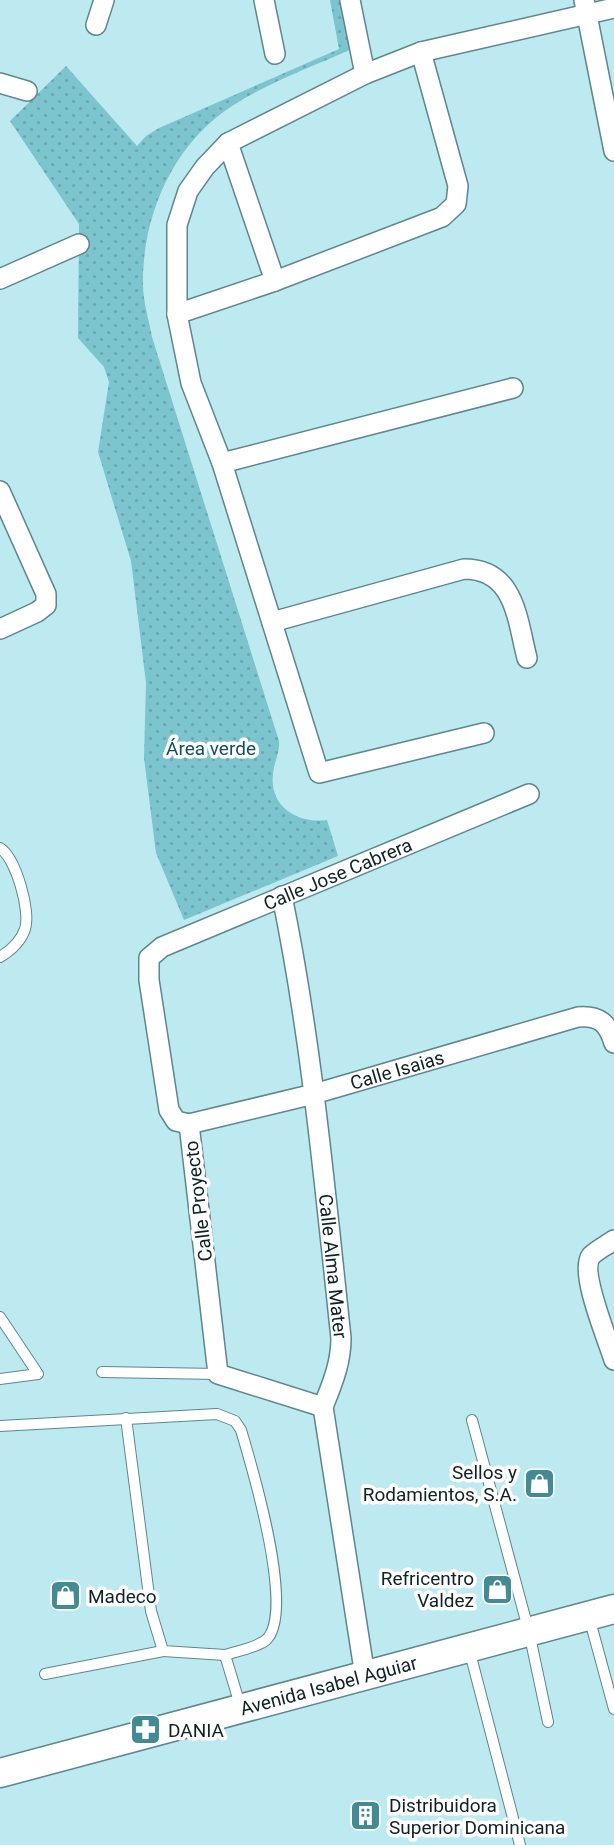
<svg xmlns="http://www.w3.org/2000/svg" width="614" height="1845" viewBox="0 0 614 1845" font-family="Roboto,sans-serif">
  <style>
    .park { fill: url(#park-dots) }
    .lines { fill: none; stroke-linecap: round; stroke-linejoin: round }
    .service-casing { stroke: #5c878d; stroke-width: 12 }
    .minor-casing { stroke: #5c878d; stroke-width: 22 }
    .secondary-casing { stroke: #5c878d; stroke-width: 31 }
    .service { stroke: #fff; stroke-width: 10 }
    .minor { stroke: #fff; stroke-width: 19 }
    .secondary { stroke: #fff; stroke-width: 28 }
    .labels { text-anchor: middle; stroke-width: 7; stroke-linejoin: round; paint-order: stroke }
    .park-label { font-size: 19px; fill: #145158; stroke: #fff }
    .street-label { font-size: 19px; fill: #102224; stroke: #fff }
    .poi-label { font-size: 19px; fill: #102224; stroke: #fff; text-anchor: start }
  </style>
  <defs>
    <pattern id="park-dots" width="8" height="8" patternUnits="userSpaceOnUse" patternTransform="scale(1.75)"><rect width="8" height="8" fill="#7cc4ce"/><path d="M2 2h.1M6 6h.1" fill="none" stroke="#6aa8b1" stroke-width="1.8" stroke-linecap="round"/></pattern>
  </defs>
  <rect width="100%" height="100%" fill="#bceaf0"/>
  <path class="park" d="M330 0H342L352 49C312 67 269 82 232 106 173 144 142 216 143 284 143 302 149 320 152 337L279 741C280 753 274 762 273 774 269 807 298 824 327 820L338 856 184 920 156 853 144 758 146 683 131 561 98 452 109 382 104 367 78 338 79 224 10 121 66 66 137 146 146 136 159 128 339 49Z"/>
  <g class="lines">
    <defs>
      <g id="service">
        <path d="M0 848C16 858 31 912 25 929 21 941 10 951 0 957"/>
        <polyline points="0,1317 38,1374 0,1379"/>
        <polyline points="102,1372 218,1374"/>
        <polyline points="126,1418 151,1611 163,1651 225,1655 241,1708"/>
        <polyline points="472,1420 529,1632 548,1722"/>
        <path d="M0 1426 217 1414 235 1421 241 1430C252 1467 296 1613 266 1640 256 1648 237 1651 225 1655"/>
        <polyline points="589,1617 614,1709"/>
        <polyline points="469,1649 520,1845"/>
        <polyline points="45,1674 163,1651"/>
      </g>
      <g id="minor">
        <polyline points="264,0 275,54"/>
        <polyline points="350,0 365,74"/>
        <polyline points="584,0 614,151"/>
        <polyline points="96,25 104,0"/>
        <polyline points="0,83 27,91"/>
        <polyline points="228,143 275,281"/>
        <polyline points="0,279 79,244"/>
        <polyline points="177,314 275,281 442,217 456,204 458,186 421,52"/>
        <polyline points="222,463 513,388"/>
        <polyline points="0,491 46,594 46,605 37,612 0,629"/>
        <path d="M272 622 464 569C515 569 517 619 527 658"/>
        <polyline points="484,733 319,773 222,463 191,383 177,314 177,225 188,191 205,167 228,143 365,74 421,52 614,8"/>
        <path id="s1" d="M282 896C312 1042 325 1190 341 1338 341 1364 332 1384 323 1407L365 1676"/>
        <path id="s2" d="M189 1124 314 1094 578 1017C599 1015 608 1023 614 1043"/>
        <path d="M614 1240C607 1245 597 1250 591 1256 579 1272 608 1340 614 1360"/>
        <path id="s3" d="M323 1407 218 1374 189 1124 176 1121 169 1110 149 980V958L162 947 529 794"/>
      </g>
      <g id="secondary">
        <path id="s4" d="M0 1773 614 1609"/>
      </g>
    </defs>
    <use href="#service" class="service-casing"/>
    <use href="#minor" class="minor-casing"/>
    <use href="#secondary" class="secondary-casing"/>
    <use href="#service" class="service"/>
    <use href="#minor" class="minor"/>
    <use href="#secondary" class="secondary"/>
  </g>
  <defs>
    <symbol id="shop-square" viewBox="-11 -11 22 22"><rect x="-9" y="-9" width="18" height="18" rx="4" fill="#448a93" stroke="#fff"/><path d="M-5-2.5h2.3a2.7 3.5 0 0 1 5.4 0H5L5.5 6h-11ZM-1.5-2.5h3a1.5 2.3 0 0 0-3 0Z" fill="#fff"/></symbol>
    <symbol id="pharmacy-square" viewBox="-11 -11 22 22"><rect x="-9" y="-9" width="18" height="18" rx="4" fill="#448a93" stroke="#fff"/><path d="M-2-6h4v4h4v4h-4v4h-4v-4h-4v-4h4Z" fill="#fff"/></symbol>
    <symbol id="building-square" viewBox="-11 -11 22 22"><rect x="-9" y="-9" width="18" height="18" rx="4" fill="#448a93" stroke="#fff"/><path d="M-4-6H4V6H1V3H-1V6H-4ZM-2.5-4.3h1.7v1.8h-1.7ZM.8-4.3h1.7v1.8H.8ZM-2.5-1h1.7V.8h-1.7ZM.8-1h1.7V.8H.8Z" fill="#fff"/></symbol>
  </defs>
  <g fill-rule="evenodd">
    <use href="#shop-square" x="522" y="1466" width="35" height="35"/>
    <use href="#shop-square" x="480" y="1572" width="35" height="35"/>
    <use href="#shop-square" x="48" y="1578" width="35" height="35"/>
    <use href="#pharmacy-square" x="128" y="1712" width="35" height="35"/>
    <use href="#building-square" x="348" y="1798" width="35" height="35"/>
  </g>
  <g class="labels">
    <g class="park-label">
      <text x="211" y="755">Área verde</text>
    </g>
    <g class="street-label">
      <text dy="7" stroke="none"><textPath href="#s3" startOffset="749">Calle Jose Cabrera</textPath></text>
      <text dy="7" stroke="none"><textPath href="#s2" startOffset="215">Calle Isaias</textPath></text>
      <text transform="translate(198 1201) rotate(-97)" y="7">Calle Proyecto</text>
      <text dy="7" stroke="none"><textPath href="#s1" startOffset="374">Calle Alma Mater</textPath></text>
      <text dy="7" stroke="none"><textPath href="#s4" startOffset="340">Avenida Isabel Aguiar</textPath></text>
    </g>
    <g class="poi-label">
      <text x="517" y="1479" text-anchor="end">Sellos y<tspan x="517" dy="22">Rodamientos, S.A.</tspan></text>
      <text x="474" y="1585" text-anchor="end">Refricentro<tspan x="474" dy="22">Valdez</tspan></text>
      <text x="88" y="1603">Madeco</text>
      <text x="168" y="1737">DANIA</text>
      <text x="389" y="1812">Distribuidora<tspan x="389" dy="22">Superior Dominicana</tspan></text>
    </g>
  </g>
</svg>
